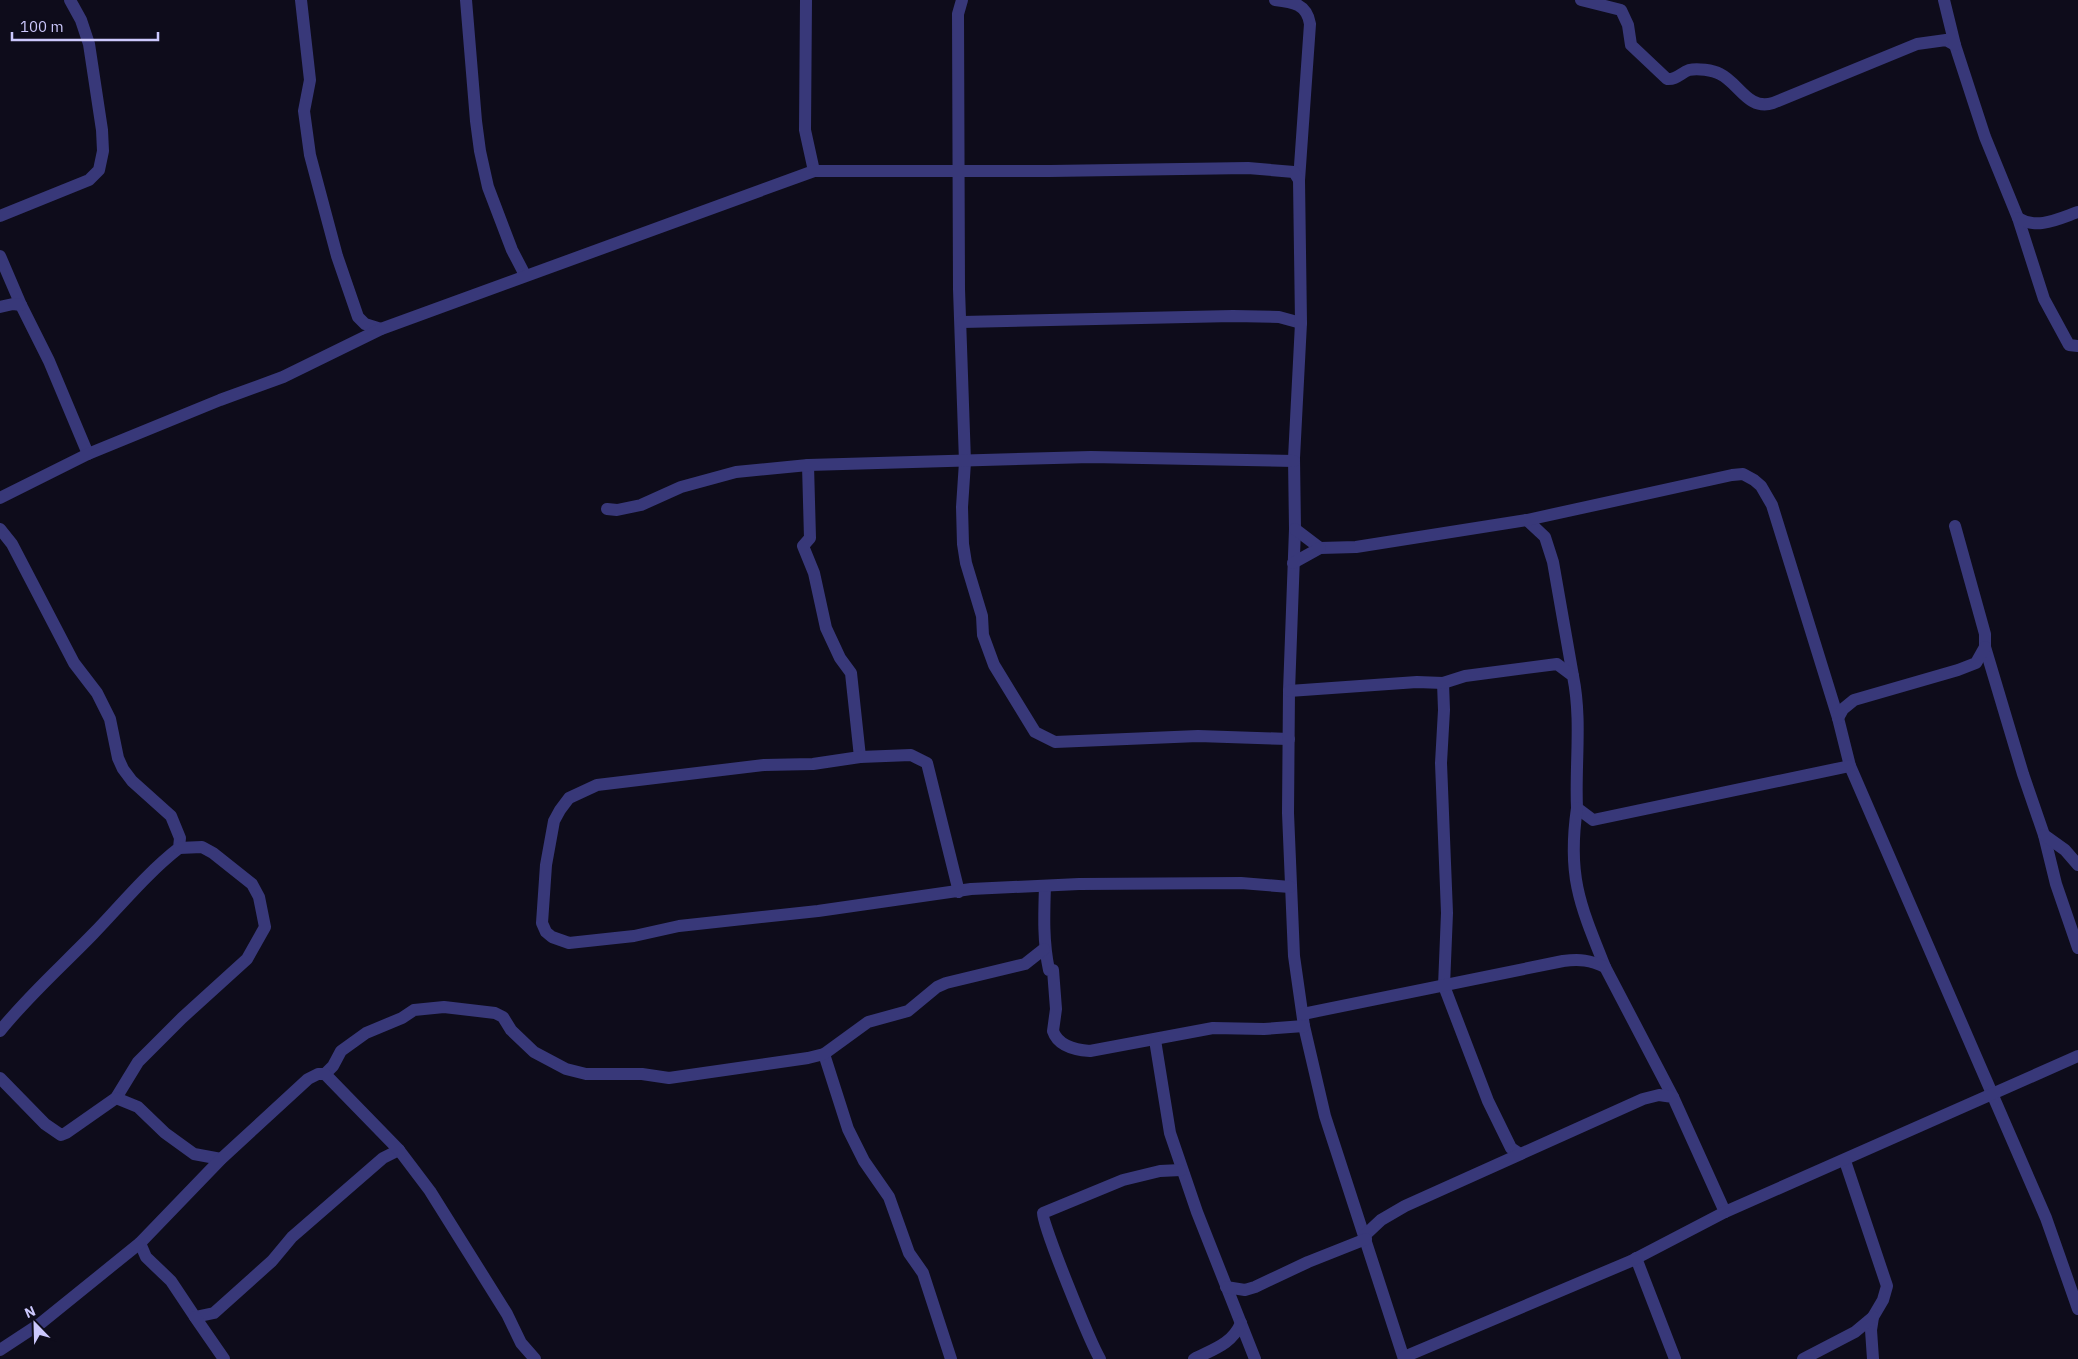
<svg xmlns="http://www.w3.org/2000/svg" width="2078" height="1359" viewBox="0 0 2078 1359" font-family="'IBM Plex Sans',sans-serif">
  <style>
    .lines { fill: none; stroke-linecap: round; stroke-linejoin: round }
    .minor { stroke: #383879; stroke-width: 12 }
  </style>
  <rect width="100%" height="100%" fill="#0e0c1b"/>
  <g class="lines">
    <g class="minor">
      <polyline points="301,0 310,80 304,111 310,155 337,256 358,317 365,324 381,329"/>
      <polyline points="466,0 476,121 480,151 488,187 512,250 525,275"/>
      <polyline points="806,0 805,130 814,171"/>
      <polyline points="962,0 958,14 959,289 965,462 962,507 963,544 966,563 982,616 983,635 994,665 1035,732 1055,742 1198,736 1289,739"/>
      <path d="M1275 0C1293 2 1307 4 1310 24L1299 180"/>
      <path d="M1581 0 1621 10 1628 25 1631 45 1667 79C1676 80 1681 73 1689 70 1697 68 1713 70 1720 74 1739 83 1748 111 1773 103L1917 44 1946 40 1955 45 1985 137 2018 218 2044 299 2069 345 2078 346"/>
      <polyline points="1944,0 1955,45"/>
      <polyline points="0,216 89,180 99,170 103,151 102,130 89,44 81,20 70,0"/>
      <path d="M2018 218C2037 230 2058 219 2078 212"/>
      <polyline points="0,256 21,305 49,361 88,454"/>
      <polyline points="0,307 13,304 21,305"/>
      <polyline points="962,322 1233,316 1279,317 1301,323"/>
      <polyline points="808,465 810,538 803,546 814,573 826,628 840,658 851,673 860,757"/>
      <polyline points="0,498 88,454 220,400 283,377 381,329 814,171 1050,171 1248,168 1294,172 1299,180 1301,323 1294,458 1295,529 1289,691 1288,813 1294,956 1304,1026 1325,1116 1404,1359"/>
      <polyline points="607,509 617,510 641,505 681,487 736,472 808,465 1091,457 1294,461"/>
      <polyline points="1527,520 1545,537 1553,562 1573,676"/>
      <polyline points="1955,526 1985,634 1985,647 2023,774 2044,835 2056,884 2078,948"/>
      <path d="M0 529 12 544 74 663 97 693 110 719 118 758 123 769 132 781 171 816 180 838 179 848C147 873 121 905 93 934 61 967 28 996 0 1031"/>
      <polyline points="1295,529 1320,548 1356,547 1527,520 1732,475 1743,474 1754,480 1761,486 1772,505 1838,718 1850,766 2046,1218 2078,1309"/>
      <polyline points="1293,563 1320,548"/>
      <polyline points="1443,683 1444,710 1441,763 1447,913 1444,986 1488,1101 1511,1148 1520,1154"/>
      <path d="M1289 691 1417 682 1443 683 1465 676 1557 664 1573 676C1582 720 1575 764 1577 808L1593 820 1850 766"/>
      <polyline points="1838,718 1843,709 1854,700 1958,670 1976,663 1985,647"/>
      <path d="M1577 808C1567 876 1580 905 1605 967"/>
      <polyline points="2044,835 2065,850 2078,865"/>
      <path d="M1045 886C1044 915 1043 942 1049 970H1053L1056 1009 1053 1031C1058 1046 1076 1050 1090 1051L1213 1028 1264 1029 1304 1026"/>
      <polyline points="959,892 927,763 911,755 860,757 813,764 764,765 597,785 569,798 560,810 554,821 546,865 542,923 546,932 552,937 569,943 634,936 679,926 818,911 971,889 1079,884 1241,883 1290,887"/>
      <path d="M1303 1014 1563 961C1580 959 1590 960 1605 967L1673 1097"/>
      <polyline points="1155,1040 1170,1133 1197,1212 1255,1359"/>
      <polyline points="824,1054 848,1129 864,1161 889,1197 909,1253 923,1273 951,1359"/>
      <polyline points="325,1074 333,1066 341,1051 366,1033 402,1018 414,1010 444,1007 495,1013 503,1017 511,1030 534,1052 566,1069 586,1074 642,1074 669,1078 808,1058 824,1054 868,1022 908,1011 937,987 946,983 1025,964 1044,949"/>
      <polyline points="0,1078 45,1124 61,1135 66,1133 116,1098 138,1062 182,1018 247,959 265,927 259,897 252,884 213,853 202,847 179,848"/>
      <polyline points="116,1098 138,1107 165,1133 194,1154 221,1159"/>
      <polyline points="1845,1161 1887,1286 1883,1300 1873,1317 1871,1330 1873,1359"/>
      <polyline points="1365,1235 1381,1220 1405,1206 1643,1099 1659,1095 1673,1097 1725,1212"/>
      <polyline points="140,1243 146,1257 171,1281 195,1317 214,1313 272,1261 292,1237 383,1158 399,1150"/>
      <polyline points="1636,1258 1675,1359"/>
      <polyline points="1226,1287 1245,1290 1255,1287 1308,1262 1366,1239"/>
      <polyline points="195,1317 224,1359"/>
      <polyline points="0,1350 41,1323 140,1243 221,1159 308,1079 318,1074 325,1074 399,1150 430,1191 507,1314 521,1343 535,1359"/>
      <polyline points="1404,1357 1631,1261 1725,1212 2078,1056"/>
      <path d="M1100 1359C1091 1344 1041 1222 1043 1213L1123 1180 1160 1171 1181 1170"/>
      <path d="M1194 1359C1214 1349 1232 1344 1241 1323"/>
      <polyline points="1803,1359 1855,1332 1873,1317"/>
    </g>
  </g>
  <g transform="translate(35 1324) rotate(337)" stroke="#0e0c1b" stroke-width="4" paint-order="stroke">
  <path d="M0-4L9 19L0 12L-9 19Z" fill="#ccc8fd"/>
  <text y="-8" font-size="14" font-weight="bold" text-anchor="middle" fill="#ccc8fd">N</text>
  </g>
  <path d="M12 32v8h146v-8" fill="none" stroke="#ccc8fd" stroke-width="2.5"/>
  <text x="20" y="32" font-size="15" fill="#ccc8fd" stroke="#0e0c1b" stroke-width="4" paint-order="stroke">100 m</text>
</svg>
